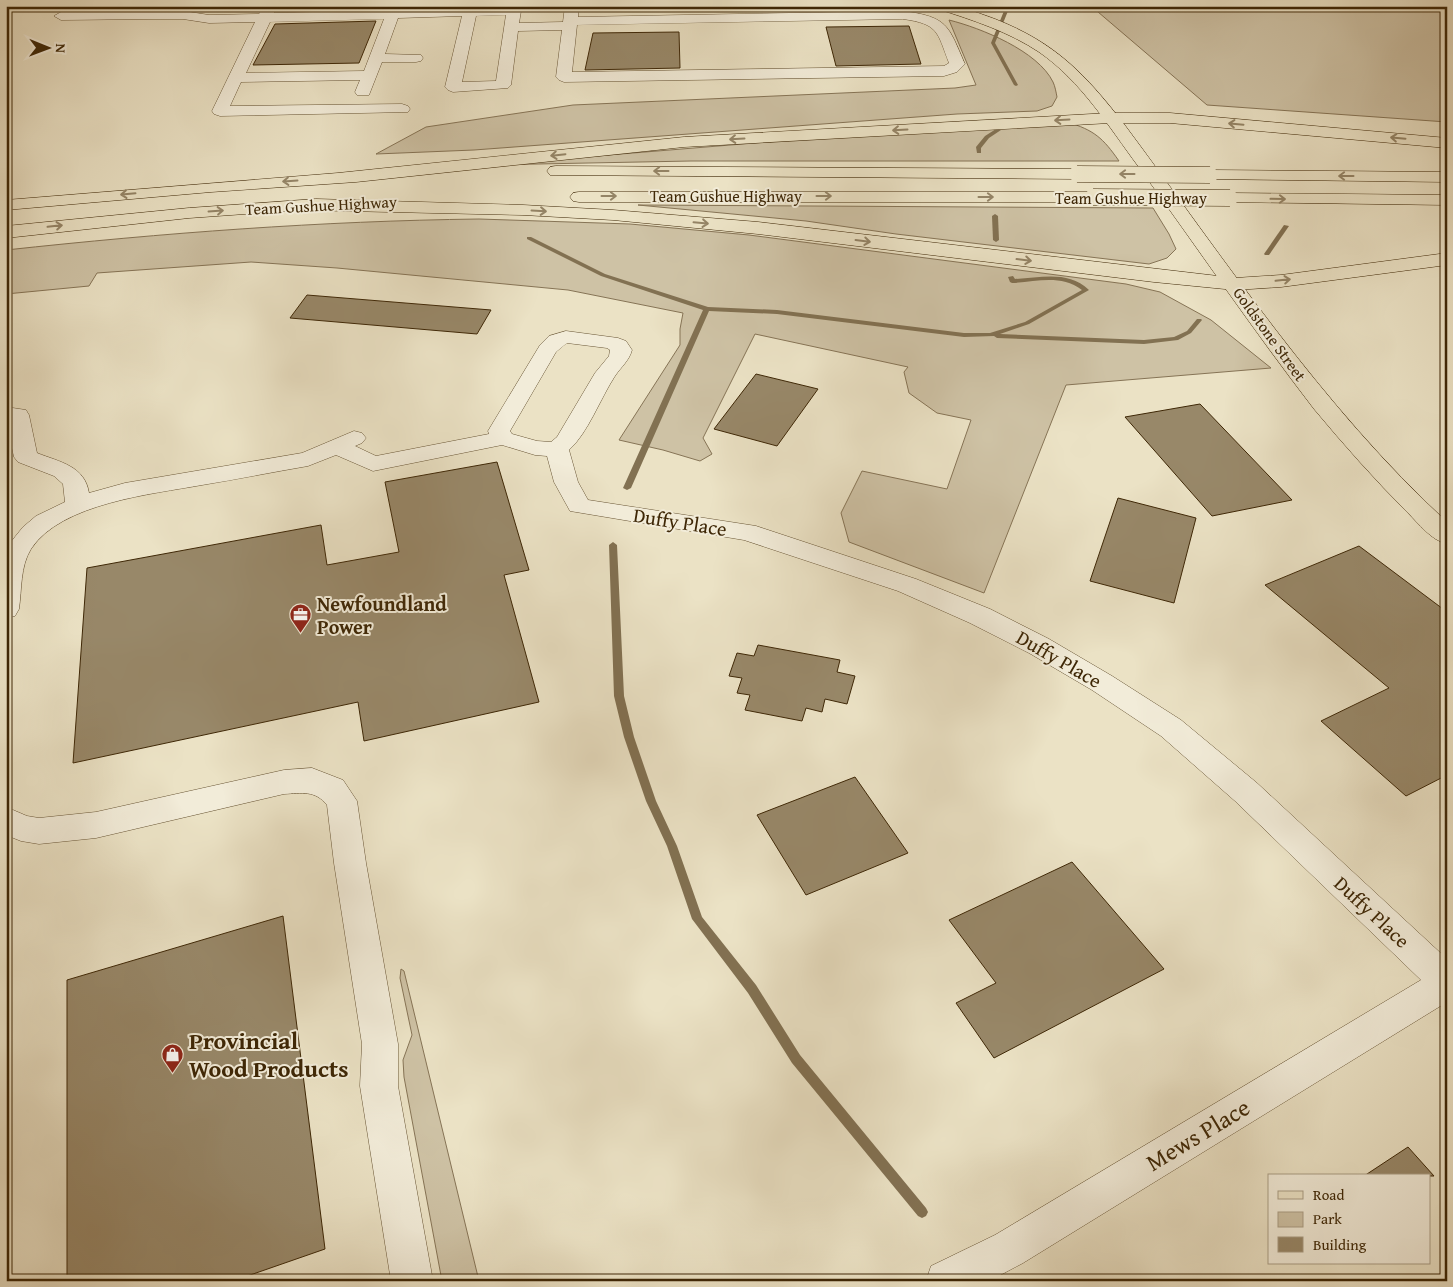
<svg xmlns="http://www.w3.org/2000/svg" width="1453" height="1287" viewBox="0 0 1453 1287" font-family="'Gentium Book Plus',serif">
  <style>
    .green { fill: #cec2a5; stroke: #867456 }
    .lines { fill: none; stroke-linecap: round; stroke-linejoin: round }
    .stream { fill: #827152; fill-rule: evenodd }
    .building { fill: #988869; stroke: #3e2706 }
    .minor-casing { stroke: #695636; stroke-width: 1 }
    .major-casing { stroke: #3e2706; stroke-width: 1 }
    .highway-casing { stroke: #3e2706; stroke-width: 1 }
    .minor { fill: #f2ecd9; fill-rule: evenodd }
    .major { fill: #ebe2c5; fill-rule: evenodd }
    .highway { fill: #ebe2c5; fill-rule: evenodd }
    .highway-bridge-casing { stroke: #3e2706; stroke-width: 17; stroke-linecap: butt }
    .highway-bridge { stroke: #ebe2c5; stroke-width: 16 }
    .oneway { stroke: #948466 }
    .labels { text-anchor: middle; stroke-width: 4; stroke-linejoin: round; paint-order: stroke }
    .far-street-label { font-size: 16px; fill: #3e2706; stroke: #f2ecd9 }
    .street-label { font-size: 20px; fill: #3e2706; stroke: #f2ecd9 }
    .poi-label { font-size: 20px; font-weight: bold; fill: #3e2706; stroke: #f2ecd9; text-anchor: start }
    .near-poi-label { font-size: 24px; font-weight: bold; fill: #3e2706; stroke: #f2ecd9; text-anchor: start }
    .near-street-label { font-size: 24px; fill: #3e2706; stroke: #f2ecd9 }
  </style>
  <rect width="100%" height="100%" fill="#ebe2c5"/>
  <filter id="stains"><feTurbulence type="fractalNoise" baseFrequency=".004" numOctaves="4"/><feColorMatrix values="0 0 0 0 .2 0 0 0 0 .09 0 0 0 0 .02 0 0 0 .5 -.17"/></filter>
  <radialGradient id="worn" r=".72"><stop offset=".6" stop-color="#630" stop-opacity="0"/><stop offset="1" stop-color="#630" stop-opacity=".3"/></radialGradient>
  <g class="green">
    <polygon points="1091,6 1447,6 1447,122 1207,105"/>
    <path d="M949 20C981 28 1038 51 1053 82 1055 86 1056 92 1057 97L1052 106 1037 111 957 114 474 150 376 154 426 127 573 105 955 88 976 85Z"/>
    <path d="M1067 122C1094 130 1103 138 1119 161H691L487 165 767 142Z"/>
    <polygon points="638,205 1153,208 1169,234 1176,249 1167,258 1149,264 896,234 806,221"/>
    <path d="M479 219 630 224 749 235 1126 284 1160 292 1211 320 1271 368 1066 385 984 593 849 542 841 513 862 471 947 489 971 420 937 413 909 393 904 372 908 367 755 334 703 438 712 454 700 461 663 450 619 440 680 345V329L683 313 568 290 337 268 251 262 97 273 89 286 6 294V250C163 233 321 221 479 219Z"/>
    <polygon points="401,969 404,971 479,1281 442,1281 404,1077 403,1060 412,1035 400,978"/>
  </g>
  <g class="lines">
    <g class="stream">
      <polygon points="1006,6 1010,6 995,43 1018,85 1016,86 1014,85 991,43"/>
      <polygon points="996,129 1001,130 989,138 981,148 981,153 977,153 976,147 985,136"/>
      <polygon points="995,214 998,216 999,240 996,242 993,240 992,216"/>
      <polygon points="1284,225 1289,226 1269,255 1265,255 1264,254"/>
      <path d="M527 237H531L605 274 708 307 777 310 964 333H990L1025 322 1082 290C1060 274 1037 282 1012 283L1010 282 1008 277 1013 276 1015 279C1041 278 1068 270 1089 290L1029 324 1000 334 1144 340 1174 337 1187 331 1197 319H1201L1202 320 1191 333 1178 340 1144 344 997 338 994 336 964 337 777 314 709 311 631 488 627 490 623 488 703 310 601 276 527 239Z"/>
      <polygon points="613,542 617,545 624,696 634,737 656,801 677,846 702,917 756,985 800,1055 926,1208 928,1212 926,1216 922,1218 918,1216 792,1063 748,993 692,919 667,846 646,801 624,737 614,696 609,545"/>
    </g>
  </g>
  <g class="building">
    <polygon points="376,21 359,63 253,65 275,24"/>
    <polygon points="909,26 921,64 836,66 826,27"/>
    <polygon points="679,32 680,68 585,70 593,33"/>
    <polygon points="307,295 491,310 477,334 290,318"/>
    <polygon points="756,374 818,389 777,446 714,429"/>
    <polygon points="1200,404 1292,500 1212,516 1125,417"/>
    <polygon points="497,462 529,570 504,575 539,702 364,741 358,702 73,763 87,568 321,525 327,565 399,552 385,482"/>
    <polygon points="1118,498 1196,518 1174,603 1090,581"/>
    <polygon points="1359,546 1447,612 1447,775 1406,796 1321,721 1389,688 1265,585"/>
    <polygon points="758,645 840,660 837,672 855,676 847,704 825,699 822,712 806,708 802,721 745,710 750,695 737,693 742,678 729,676 737,653 754,656"/>
    <polygon points="855,777 908,853 806,895 757,815"/>
    <polygon points="1072,862 1164,969 994,1058 956,1003 996,983 949,920"/>
    <polygon points="283,916 325,1249 233,1281 67,1281 67,980"/>
    <polygon points="1408,1147 1434,1176 1364,1176"/>
  </g>
  <g class="lines">
    <defs>
      <g id="minor">
        <path d="M263 6H277L274 13 514 7 521 11 519 23 563 22 565 6H579L578 17 903 11C948 17 948 25 965 64L957 72 944 76 564 82 559 80 556 77 562 30 518 31 511 85 508 88 453 92 448 90 445 87 462 16 398 18 385 54 421 55 423 58 421 61 416 62H382L369 95H357L355 92 360 80 241 82 230 106 402 104 408 106 410 109 408 112 220 116 214 114 212 111 255 22 209 23 183 19H153L61 20 54 16 61 12 153 10 183 11 209 15 259 14ZM506 15 496 81 462 82 476 16ZM384 19 364 71 246 73 270 22ZM903 19C939 24 937 32 949 63L944 66 572 72 577 25Z"/>
        <path d="M566 331 618 338 626 341 632 350C629 361 621 367 615 376 600 399 588 433 569 450L578 482 588 500 756 526 916 579 990 609 1049 639 1112 676 1181 720 1257 783 1447 959V1002L1023 1263 989 1281H926L931 1266 995 1235 1421 980 1235 801 1161 736 1092 690 1029 653 970 623 898 591 744 540 570 511 554 482 547 456 535 455 502 445 373 471 336 455 308 466C273 472 238 479 202 485 153 494 61 503 31 549 20 567 22 589 19 609L15 616 6 618V548L23 527 36 516 65 502 63 484 54 476 18 462 14 457 6 421V407L26 410 29 415 37 453C60 462 85 466 89 493L125 483 302 453 354 431 362 433 366 438 362 443 355 446 376 456 489 434 488 431 540 345 549 336ZM567 343 607 348 610 350 609 356 595 373 557 437 551 442 537 441 512 434 510 431 556 352Z"/>
        <path d="M312 768 343 780 357 801 366 863 398 1044V1086L433 1281H391L360 1086 362 1044 334 863 327 805C315 790 302 793 284 794L96 838 39 844 21 841 6 835V807L27 816 39 818 96 812 284 770Z"/>
      </g>
      <path id="major" d="M936 6C960 6 973 11 995 19 1056 43 1085 74 1124 124 1226 261 1321 406 1447 522V544C1431 540 1419 524 1408 513 1375 480 1344 445 1314 409 1253 330 1197 247 1138 166 1109 127 1081 81 1039 52 1009 32 973 20 938 9Z"/>
      <g id="highway">
        <polygon points="1110,113 1170,113 1447,138 1447,148 1170,123 1110,123 684,147 356,182 211,192 6,210 6,200 338,173 684,137"/>
        <polygon points="556,166 1077,169 1083,170 1086,174 1083,178 1077,179 550,175 547,171 550,167"/>
        <polygon points="1210,170 1447,172 1447,182 1204,179 1201,175 1204,171"/>
        <polygon points="579,192 1093,192 1099,193 1102,197 1099,201 1093,202 579,202 573,201 570,197 573,193"/>
        <polygon points="1230,193 1447,195 1447,205 1224,202 1221,198 1224,194"/>
        <polygon points="316,199 523,205 613,210 758,222 1235,278 1281,275 1447,253 1447,265 1281,287 1235,290 1154,282 758,234 613,220 523,215 301,210 189,218 6,238 6,226 189,208"/>
      </g>
    </defs>
    <use href="#minor" class="minor-casing"/>
    <use href="#major" class="major-casing"/>
    <use href="#highway" class="highway-casing"/>
    <use href="#minor" class="minor"/>
    <use href="#major" class="major"/>
    <use href="#highway" class="highway"/>
    <defs>
      <g id="highway-bridge">
        <polyline points="1077,174 1210,175"/>
        <polyline points="1093,197 1230,198"/>
      </g>
    </defs>
    <use href="#highway-bridge" class="highway-bridge-casing"/>
    <use href="#highway-bridge" class="highway-bridge"/>
  </g>
  <defs><path id="oneway-shaft" d="M-6 0H5M1.5-3L5.5 0L1.5 3" fill="none" stroke-width="1.6" stroke-linecap="round" stroke-linejoin="round" transform="scale(1.25)"/></defs>
  <g class="oneway">
    <use href="#oneway-shaft" transform="translate(1062 120) rotate(177)"/>
    <use href="#oneway-shaft" transform="translate(1236 124) rotate(-175)"/>
    <use href="#oneway-shaft" transform="translate(900 130) rotate(177)"/>
    <use href="#oneway-shaft" transform="translate(1398 138) rotate(-175)"/>
    <use href="#oneway-shaft" transform="translate(737 139) rotate(177)"/>
    <use href="#oneway-shaft" transform="translate(558 155) rotate(174)"/>
    <use href="#oneway-shaft" transform="translate(661 171) rotate(-180)"/>
    <use href="#oneway-shaft" transform="translate(1127 174) rotate(-180)"/>
    <use href="#oneway-shaft" transform="translate(1346 176) rotate(-180)"/>
    <use href="#oneway-shaft" transform="translate(290 181) rotate(176)"/>
    <use href="#oneway-shaft" transform="translate(128 194) rotate(175)"/>
    <use href="#oneway-shaft" transform="translate(609 196)"/>
    <use href="#oneway-shaft" transform="translate(824 196)"/>
    <use href="#oneway-shaft" transform="translate(986 197)"/>
    <use href="#oneway-shaft" transform="translate(1278 199) rotate(1)"/>
    <use href="#oneway-shaft" transform="translate(216 211) rotate(-4)"/>
    <use href="#oneway-shaft" transform="translate(539 211) rotate(3)"/>
    <use href="#oneway-shaft" transform="translate(701 223) rotate(5)"/>
    <use href="#oneway-shaft" transform="translate(55 226) rotate(-6)"/>
    <use href="#oneway-shaft" transform="translate(863 241) rotate(7)"/>
    <use href="#oneway-shaft" transform="translate(1024 260) rotate(7)"/>
    <use href="#oneway-shaft" transform="translate(1283 280) rotate(-6)"/>
  </g>
  <defs>
    <symbol id="office-pin" viewBox="-11 -11 22 30"><path d="M0 17L-7.5 6A9.5 9.5 0 1 1 7.5 6Z" fill="#8f2418" stroke="#f2ecd9"/><path d="M-6-3h4V-5.5h4V-3h4V5H-6ZM-1-4.5V-3h2v-1.5ZM-6 0V1H6V0Z" fill="#fff"/></symbol>
    <symbol id="shop-pin" viewBox="-11 -11 22 30"><path d="M0 17L-7.5 6A9.5 9.5 0 1 1 7.5 6Z" fill="#8f2418" stroke="#f2ecd9"/><path d="M-5-2.5h2.3a2.7 3.5 0 0 1 5.4 0H5L5.5 6h-11ZM-1.5-2.5h3a1.5 2.3 0 0 0-3 0Z" fill="#fff"/></symbol>
  </defs>
  <g fill-rule="evenodd">
    <use href="#office-pin" x="288" y="602" width="25" height="34"/>
    <use href="#shop-pin" x="160" y="1042" width="25" height="34"/>
  </g>
  <g class="labels">
    <g class="far-street-label">
      <text x="726" y="202">Team Gushue Highway</text>
      <text x="1131" y="204">Team Gushue Highway</text>
      <text transform="translate(321 205) rotate(-3)" y="6">Team Gushue Highway</text>
      <text transform="translate(1270 334) rotate(54)" y="6">Goldstone Street</text>
    </g>
    <g class="street-label">
      <text transform="translate(680 522) rotate(9)" y="7">Duffy Place</text>
      <text transform="translate(1059 659) rotate(30)" y="7">Duffy Place</text>
      <text transform="translate(1372 912) rotate(43)" y="7">Duffy Place</text>
    </g>
    <g class="poi-label">
      <text x="317" y="611">Newfoundland<tspan x="317" dy="23">Power</tspan></text>
    </g>
    <g class="near-poi-label">
      <text x="189" y="1049">Provincial<tspan x="189" dy="28">Wood Products</tspan></text>
    </g>
    <g class="near-street-label">
      <text transform="translate(1198 1135) rotate(-31)" y="8">Mews Place</text>
    </g>
  </g>
  <rect width="1453" height="1287" fill="none" stroke="#ebe2c5" stroke-width="25"/>
  <rect x="8" y="8" width="1438" height="1272" fill="none" stroke="#3e2706" stroke-width="2.5"/>
  <rect x="12" y="12" width="1428" height="1262" fill="none" stroke="#3e2706"/>
  <rect x="1268" y="1174" width="162" height="90" fill="#f2ecd9" stroke="#aa9d85"/>
  <rect x="1278" y="1191" width="25" height="8" fill="#ebe2c5" stroke="#aa9d85"/>
  <text x="1313" y="1200" font-size="15" fill="#3e2706">Road</text>
  <rect x="1278" y="1212" width="25" height="15" fill="#cec2a5" stroke="#aa9d85"/>
  <text x="1313" y="1224" font-size="15" fill="#3e2706">Park</text>
  <rect x="1278" y="1237" width="25" height="15" fill="#988869" stroke="#aa9d85"/>
  <text x="1313" y="1250" font-size="15" fill="#3e2706">Building</text>
  <g transform="translate(48 48) rotate(91)" stroke="#f2ecd9" stroke-width="4" paint-order="stroke">
  <path d="M0-4L9 19L0 12L-9 19Z" fill="#3e2706"/>
  <text y="-8" font-size="14" font-weight="bold" text-anchor="middle" fill="#3e2706">N</text>
  </g>
  <rect width="100%" height="100%" filter="url(#stains)"/>
  <rect width="100%" height="100%" fill="url(#worn)"/>
</svg>
